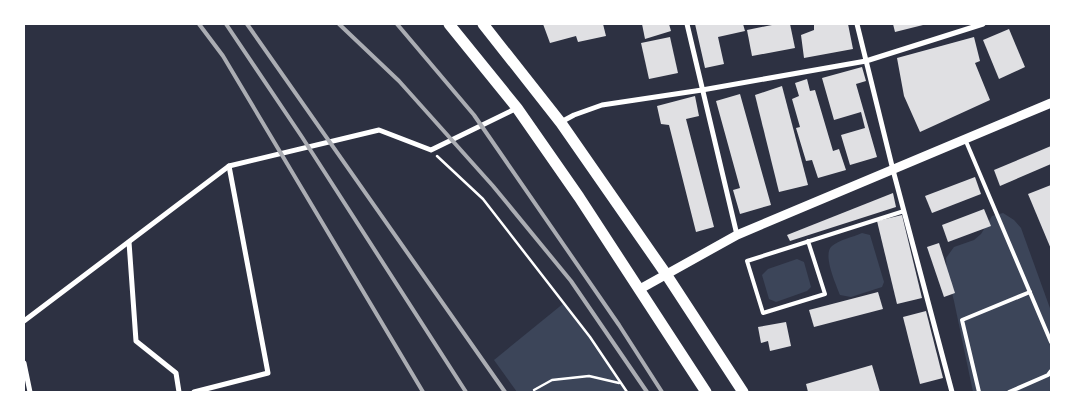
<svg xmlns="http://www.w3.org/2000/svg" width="1075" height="416" viewBox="0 0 1075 416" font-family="'Nunito Sans',sans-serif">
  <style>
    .green { fill: #3c4559 }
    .building { fill: #e0e0e3 }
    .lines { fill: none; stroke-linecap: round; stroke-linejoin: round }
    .path { stroke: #fff; stroke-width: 2.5 }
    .service { stroke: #fff; stroke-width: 4 }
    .minor { stroke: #fff; stroke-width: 5 }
    .tertiary { stroke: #fff; stroke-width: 9 }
    .primary { stroke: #fff; stroke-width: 11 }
    .rail { stroke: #abadb3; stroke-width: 4 }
  </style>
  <rect width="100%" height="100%" fill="#2d3142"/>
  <g class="green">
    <polygon points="1003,213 1014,220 1021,228 1051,311 1051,390 1047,392 973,392 954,301 947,274 946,258 954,247 974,240 981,234 992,216"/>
    <path d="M862 233 870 235 884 282 882 287 851 297 840 295C836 284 822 254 832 246 839 240 853 237 862 233Z"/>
    <polygon points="797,259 804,262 811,287 807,291 776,302 769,299 762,275 768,269"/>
    <polygon points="564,303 590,337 627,392 517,392 494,360"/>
  </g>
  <g class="building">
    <polygon points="543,24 603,24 606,36 578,42 576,36 550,43"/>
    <polygon points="642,24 669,24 671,31 645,39"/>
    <polygon points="695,24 743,24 745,31 718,37 724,64 705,68"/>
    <polygon points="777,24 790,24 795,48 752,56 747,30"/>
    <polygon points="814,24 848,24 853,49 804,58 801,35 814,30"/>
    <polygon points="893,24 927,24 895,32"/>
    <polygon points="1009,29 1025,67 999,79 983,40"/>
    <polygon points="670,37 678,73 649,79 641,43"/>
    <polygon points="974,37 980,61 975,63 990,100 920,132 904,96 897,58"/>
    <polygon points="862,67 866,81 856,84 877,157 850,165 841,135 865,128 861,112 834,120 822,78"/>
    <polygon points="807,79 810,91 815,90 833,151 839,149 846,170 818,178 812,160 806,161 796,128 800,127 792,99 799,96 795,83"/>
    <polygon points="782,86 808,185 779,192 755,95"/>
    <polygon points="740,94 771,205 740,214 733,190 740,188 716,101"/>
    <polygon points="695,96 699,116 686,119 714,227 696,232 669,125 661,124 657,106"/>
    <polygon points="1051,146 1051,164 1000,186 994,170"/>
    <polygon points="975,177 981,194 932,213 925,196"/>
    <polygon points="1051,185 1051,249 1028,194"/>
    <polygon points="893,193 896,207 790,241 787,235"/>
    <polygon points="984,209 991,226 948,242 942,225"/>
    <polygon points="902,215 922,298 897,304 877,221"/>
    <polygon points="939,243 955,293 944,297 927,247"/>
    <polygon points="878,292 883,309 814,327 809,310"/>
    <polygon points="926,311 943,378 920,384 903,317"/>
    <polygon points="786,322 791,346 770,351 768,341 761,343 758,327"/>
    <polygon points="872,365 880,392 808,392 806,384"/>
  </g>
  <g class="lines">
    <g class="path">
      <polyline points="437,156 483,199 590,337 627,392"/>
      <polyline points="534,390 552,380 589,376 619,383"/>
    </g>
    <g class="service">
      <polyline points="965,139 1051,342"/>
      <polyline points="808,241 825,294 763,313 747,261 904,211"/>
      <polyline points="979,392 962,320 1030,292"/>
      <polyline points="1009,392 1048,375 1051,371"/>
    </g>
    <g class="minor">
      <polyline points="687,24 737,235"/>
      <polyline points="857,24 893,170 952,392"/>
      <polyline points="561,122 574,115 602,105 702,90 866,61 983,24"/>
      <polyline points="129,242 136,341 176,373 179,392"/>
      <polyline points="24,321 229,166 379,130 431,150 517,108"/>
      <polyline points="24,363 30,392"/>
      <polyline points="194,392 268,373 229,166"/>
    </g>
    <polyline class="tertiary" points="640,289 737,235 1051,103"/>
    <g class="primary">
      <polyline points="449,24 517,108 579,197 706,392"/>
      <polyline points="483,24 561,123 666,274 743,392"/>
    </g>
    <g class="rail">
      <polyline points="199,24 223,56 423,392"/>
      <polyline points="226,24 302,137 466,392"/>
      <polyline points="247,24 505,392"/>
      <polyline points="339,24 399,81 493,186 571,281 647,392"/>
      <polyline points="397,24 474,115 619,325 662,392"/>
    </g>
  </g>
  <rect width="1075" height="416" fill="none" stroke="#ffffff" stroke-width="50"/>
</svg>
